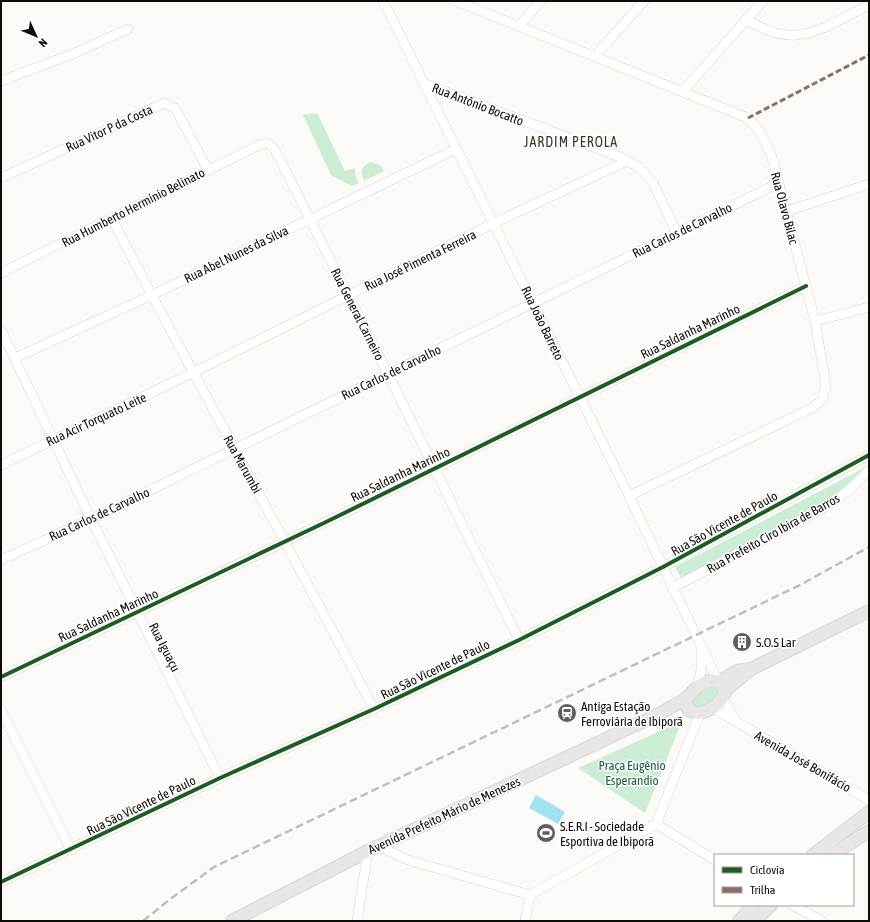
<svg xmlns="http://www.w3.org/2000/svg" width="870" height="922" viewBox="0 0 870 922" font-family="'Asap Condensed',sans-serif">
  <style>
    .green { fill: #caedd4 }
    .water { fill: #a0e3ef }
    .lines { fill: none; stroke-linecap: round; stroke-linejoin: round }
    .minor-casing { stroke: #d7d4cf; stroke-width: 10 }
    .major-casing { stroke: #d8d6d4; stroke-width: 14 }
    .minor { stroke: #fffefe; stroke-width: 9 }
    .major { stroke: #ebe6e6; stroke-width: 12 }
    .rail { stroke: #c0bfbe; stroke-width: 2.5; stroke-dasharray: 8 4; stroke-linecap: butt }
    .quiet { stroke: #8d6e63; stroke-width: 3; stroke-dasharray: 6 3; stroke-linecap: butt }
    .cycleway-casing { stroke: #fff; stroke-width: 6 }
    .cycleway { stroke: #1b5e20; stroke-width: 4 }
    .labels { text-anchor: middle; stroke-width: 3; stroke-linejoin: round; paint-order: stroke }
    .street-label { font-size: 13px; fill: #0f0b06; stroke: #fff }
    .poi-label { font-size: 13px; fill: #0f0b06; stroke: #fff; text-anchor: start }
    .park-label { font-size: 13px; fill: #116139; stroke: #fff }
    .neighbourhood-label { font-size: 14px; letter-spacing: 1px; fill: #3e3325; stroke: #fff }
  </style>
  <rect width="100%" height="100%" fill="#fcfaf7"/>
  <g class="green">
    <polygon points="317,113 345,171 355,168 355,175 359,183 352,186 331,175 303,115"/>
    <path d="M371 162 380 165 384 171 364 181C359 172 362 165 371 162Z"/>
    <polygon points="864,468 865,469 856,480 817,508 682,580 675,567"/>
    <path d="M711 686H715L719 693 706 708C699 708 693 708 692 700L699 692Z"/>
    <polygon points="682,721 645,813 578,768"/>
  </g>
  <polygon class="water" points="536,795 565,812 558,824 529,808"/>
  <g class="lines">
    <defs>
      <g id="minor">
        <polyline points="383,1 629,496 718,681"/>
        <polyline points="456,1 748,118 760,132 771,154 815,321 826,385 822,400 812,408 629,496"/>
        <path d="M746 19C796 52 822 28 869 5"/>
        <polyline points="519,26 541,1"/>
        <polyline points="595,56 644,1"/>
        <polyline points="1,81 75,53 128,29"/>
        <polyline points="423,83 620,157 640,168 653,183 677,233"/>
        <polyline points="683,91 763,1"/>
        <polyline points="1,178 164,103 175,108 208,170"/>
        <polyline points="787,211 869,184"/>
        <path d="M112 219C197 383 288 545 374 709"/>
        <path d="M1 273 259 145C268 142 270 143 275 150L388 374 519 640"/>
        <polyline points="815,321 869,307"/>
        <polyline points="1,330 91,519 220,778"/>
        <polyline points="15,358 152,295 456,149"/>
        <polyline points="1,465 192,373 494,223 627,161"/>
        <polyline points="1,560 91,519 779,183"/>
        <polyline points="672,588 824,508 849,490 869,470"/>
        <polyline points="1,677 326,522 806,286"/>
        <polyline points="697,689 701,670 701,649"/>
        <polyline points="723,699 737,722"/>
        <polyline points="713,708 869,800"/>
        <polyline points="1,710 71,850"/>
        <polyline points="656,824 715,860"/>
        <polyline points="378,846 408,860 530,895 656,824 700,713"/>
        <polyline points="1,882 220,778 374,709 519,640 663,567 869,455"/>
        <polyline points="792,905 822,921"/>
        <polyline points="357,921 368,851"/>
        <polyline points="525,921 530,895"/>
      </g>
      <g id="major">
        <path d="M712 680C720 682 722 684 725 691 722 706 693 725 685 703 688 693 702 682 712 680Z"/>
        <polyline points="719,682 737,671 751,669"/>
        <polyline points="725,691 751,669 869,611"/>
        <polyline points="813,855 869,812"/>
        <polyline points="832,855 869,831"/>
        <polyline points="232,921 368,851 659,714 687,698"/>
        <polyline points="739,921 754,905"/>
        <polyline points="755,921 771,905"/>
      </g>
    </defs>
    <use href="#minor" class="minor-casing"/>
    <use href="#major" class="major-casing"/>
    <use href="#minor" class="minor"/>
    <use href="#major" class="major"/>
    <polyline class="rail" points="143,921 169,900 214,867 800,585 869,547"/>
    <polyline class="quiet" points="748,118 869,55"/>
    <defs>
      <g id="cycleway">
        <polyline points="1,677 326,522 806,286"/>
        <polyline points="1,882 220,778 374,709 519,640 663,567 869,455"/>
      </g>
    </defs>
    <use href="#cycleway" class="cycleway-casing"/>
    <use href="#cycleway" class="cycleway"/>
  </g>
  <defs>
    <symbol id="building-disc" viewBox="-11 -11 22 22"><circle r="9.5" fill="#625f5a" stroke="#fff"/><path d="M-4-6H4V6H1V3H-1V6H-4ZM-2.5-4.3h1.7v1.8h-1.7ZM.8-4.3h1.7v1.8H.8ZM-2.5-1h1.7V.8h-1.7ZM.8-1h1.7V.8H.8Z" fill="#fff"/></symbol>
    <symbol id="station-disc" viewBox="-11 -11 22 22"><circle r="9.5" fill="#625f5a" stroke="#fff"/><path d="M-3-6H3Q5-6 5-4V2Q5 4 3 4L4.5 6H3L1.5 4h-3L-3 6H-4.5L-3 4Q-5 4-5 2V-4Q-5-6-3-6ZM-3.5-4v3h7v-3ZM-3.5 1v1.5H-2V1ZM2 1v1.5H3.5V1Z" fill="#fff"/></symbol>
    <symbol id="stadium-disc" viewBox="-11 -11 22 22"><circle r="9.5" fill="#625f5a" stroke="#fff"/><path d="M0-5a6.5 5 0 1 0 0 10a6.5 5 0 1 0 0-10ZM-3.5-1.8h7v3.6h-7Z" fill="#fff"/></symbol>
  </defs>
  <g fill-rule="evenodd">
    <use href="#building-disc" x="731" y="631" width="22" height="22"/>
    <use href="#station-disc" x="556" y="702" width="22" height="22"/>
    <use href="#stadium-disc" x="535" y="822" width="22" height="22"/>
  </g>
  <g class="labels">
    <g class="street-label">
      <text transform="translate(478 104) rotate(21)" y="5">Rua Antônio Bocatto</text>
      <text transform="translate(109 128) rotate(-25)" y="5">Rua Vitor P da Costa</text>
      <text transform="translate(133 207) rotate(-27)" y="5">Rua Humberto Hermínio Belinato</text>
      <text transform="translate(785 208) rotate(75)" y="5">Rua Olavo Bilac</text>
      <text transform="translate(682 230) rotate(-26)" y="5">Rua Carlos de Carvalho</text>
      <text transform="translate(236 254) rotate(-26)" y="5">Rua Abel Nunes da Silva</text>
      <text transform="translate(420 260) rotate(-26)" y="5">Rua José Pimenta Ferreira</text>
      <text transform="translate(358 314) rotate(63)" y="5">Rua General Carneiro</text>
      <text transform="translate(543 323) rotate(64)" y="5">Rua João Barreto</text>
      <text transform="translate(690 331) rotate(-26)" y="5">Rua Saldanha Marinho</text>
      <text transform="translate(391 372) rotate(-26)" y="5">Rua Carlos de Carvalho</text>
      <text transform="translate(96 419) rotate(-25)" y="5">Rua Acir Torquato Leite</text>
      <text transform="translate(243 464) rotate(61)" y="5">Rua Marumbi</text>
      <text transform="translate(400 474) rotate(-26)" y="5">Rua Saldanha Marinho</text>
      <text transform="translate(99 514) rotate(-25)" y="5">Rua Carlos de Carvalho</text>
      <text transform="translate(724 523) rotate(-29)" y="5">Rua São Vicente de Paulo</text>
      <text transform="translate(773 533) rotate(-29)" y="5">Rua Prefeito Ciro Ibira de Barros</text>
      <text transform="translate(108 615) rotate(-25)" y="5">Rua Saldanha Marinho</text>
      <text transform="translate(165 647) rotate(63)" y="5">Rua Iguaçu</text>
      <text transform="translate(435 669) rotate(-26)" y="5">Rua São Vicente de Paulo</text>
      <text transform="translate(803 761) rotate(30)" y="5">Avenida José Bonifácio</text>
      <text transform="translate(141 805) rotate(-26)" y="5">Rua São Vicente de Paulo</text>
      <text transform="translate(444 815) rotate(-25)" y="5">Avenida Prefeito Mário de Menezes</text>
    </g>
    <g class="poi-label">
      <text x="756" y="647">S.O.S Lar</text>
      <text x="581" y="711">Antiga Estação<tspan x="581" dy="15">Ferroviária de Ibiporã</tspan></text>
      <text x="560" y="831">S.E.R.I - Sociedade<tspan x="560" dy="15">Esportiva de Ibiporã</tspan></text>
    </g>
    <g class="park-label">
      <text x="632" y="770">Praça Eugênio<tspan x="632" dy="15">Esperandio</tspan></text>
    </g>
    <g class="neighbourhood-label">
      <text x="571" y="147">JARDIM PEROLA</text>
    </g>
  </g>
  <rect width="870" height="922" fill="none" stroke="#0f0b06" stroke-width="4"/>
  <rect x="714" y="854" width="140" height="52" fill="#ffffff" stroke="#9f9d9b"/>
  <rect x="722" y="867" width="20" height="6" fill="#1b5e20" stroke="#9f9d9b"/>
  <text x="750" y="874" font-size="12" fill="#0f0b06">Ciclovia</text>
  <rect x="722" y="887" width="20" height="6" fill="#8d6e63" stroke="#9f9d9b"/>
  <text x="750" y="894" font-size="12" fill="#0f0b06">Trilha</text>
  <g transform="translate(36 36) rotate(134)" stroke="#ffffff" stroke-width="3" paint-order="stroke">
  <path d="M0-3L7 15L0 10L-7 15Z" fill="#0f0b06"/>
  <text y="-6" font-size="11" font-weight="bold" text-anchor="middle" fill="#0f0b06">N</text>
  </g>
</svg>
